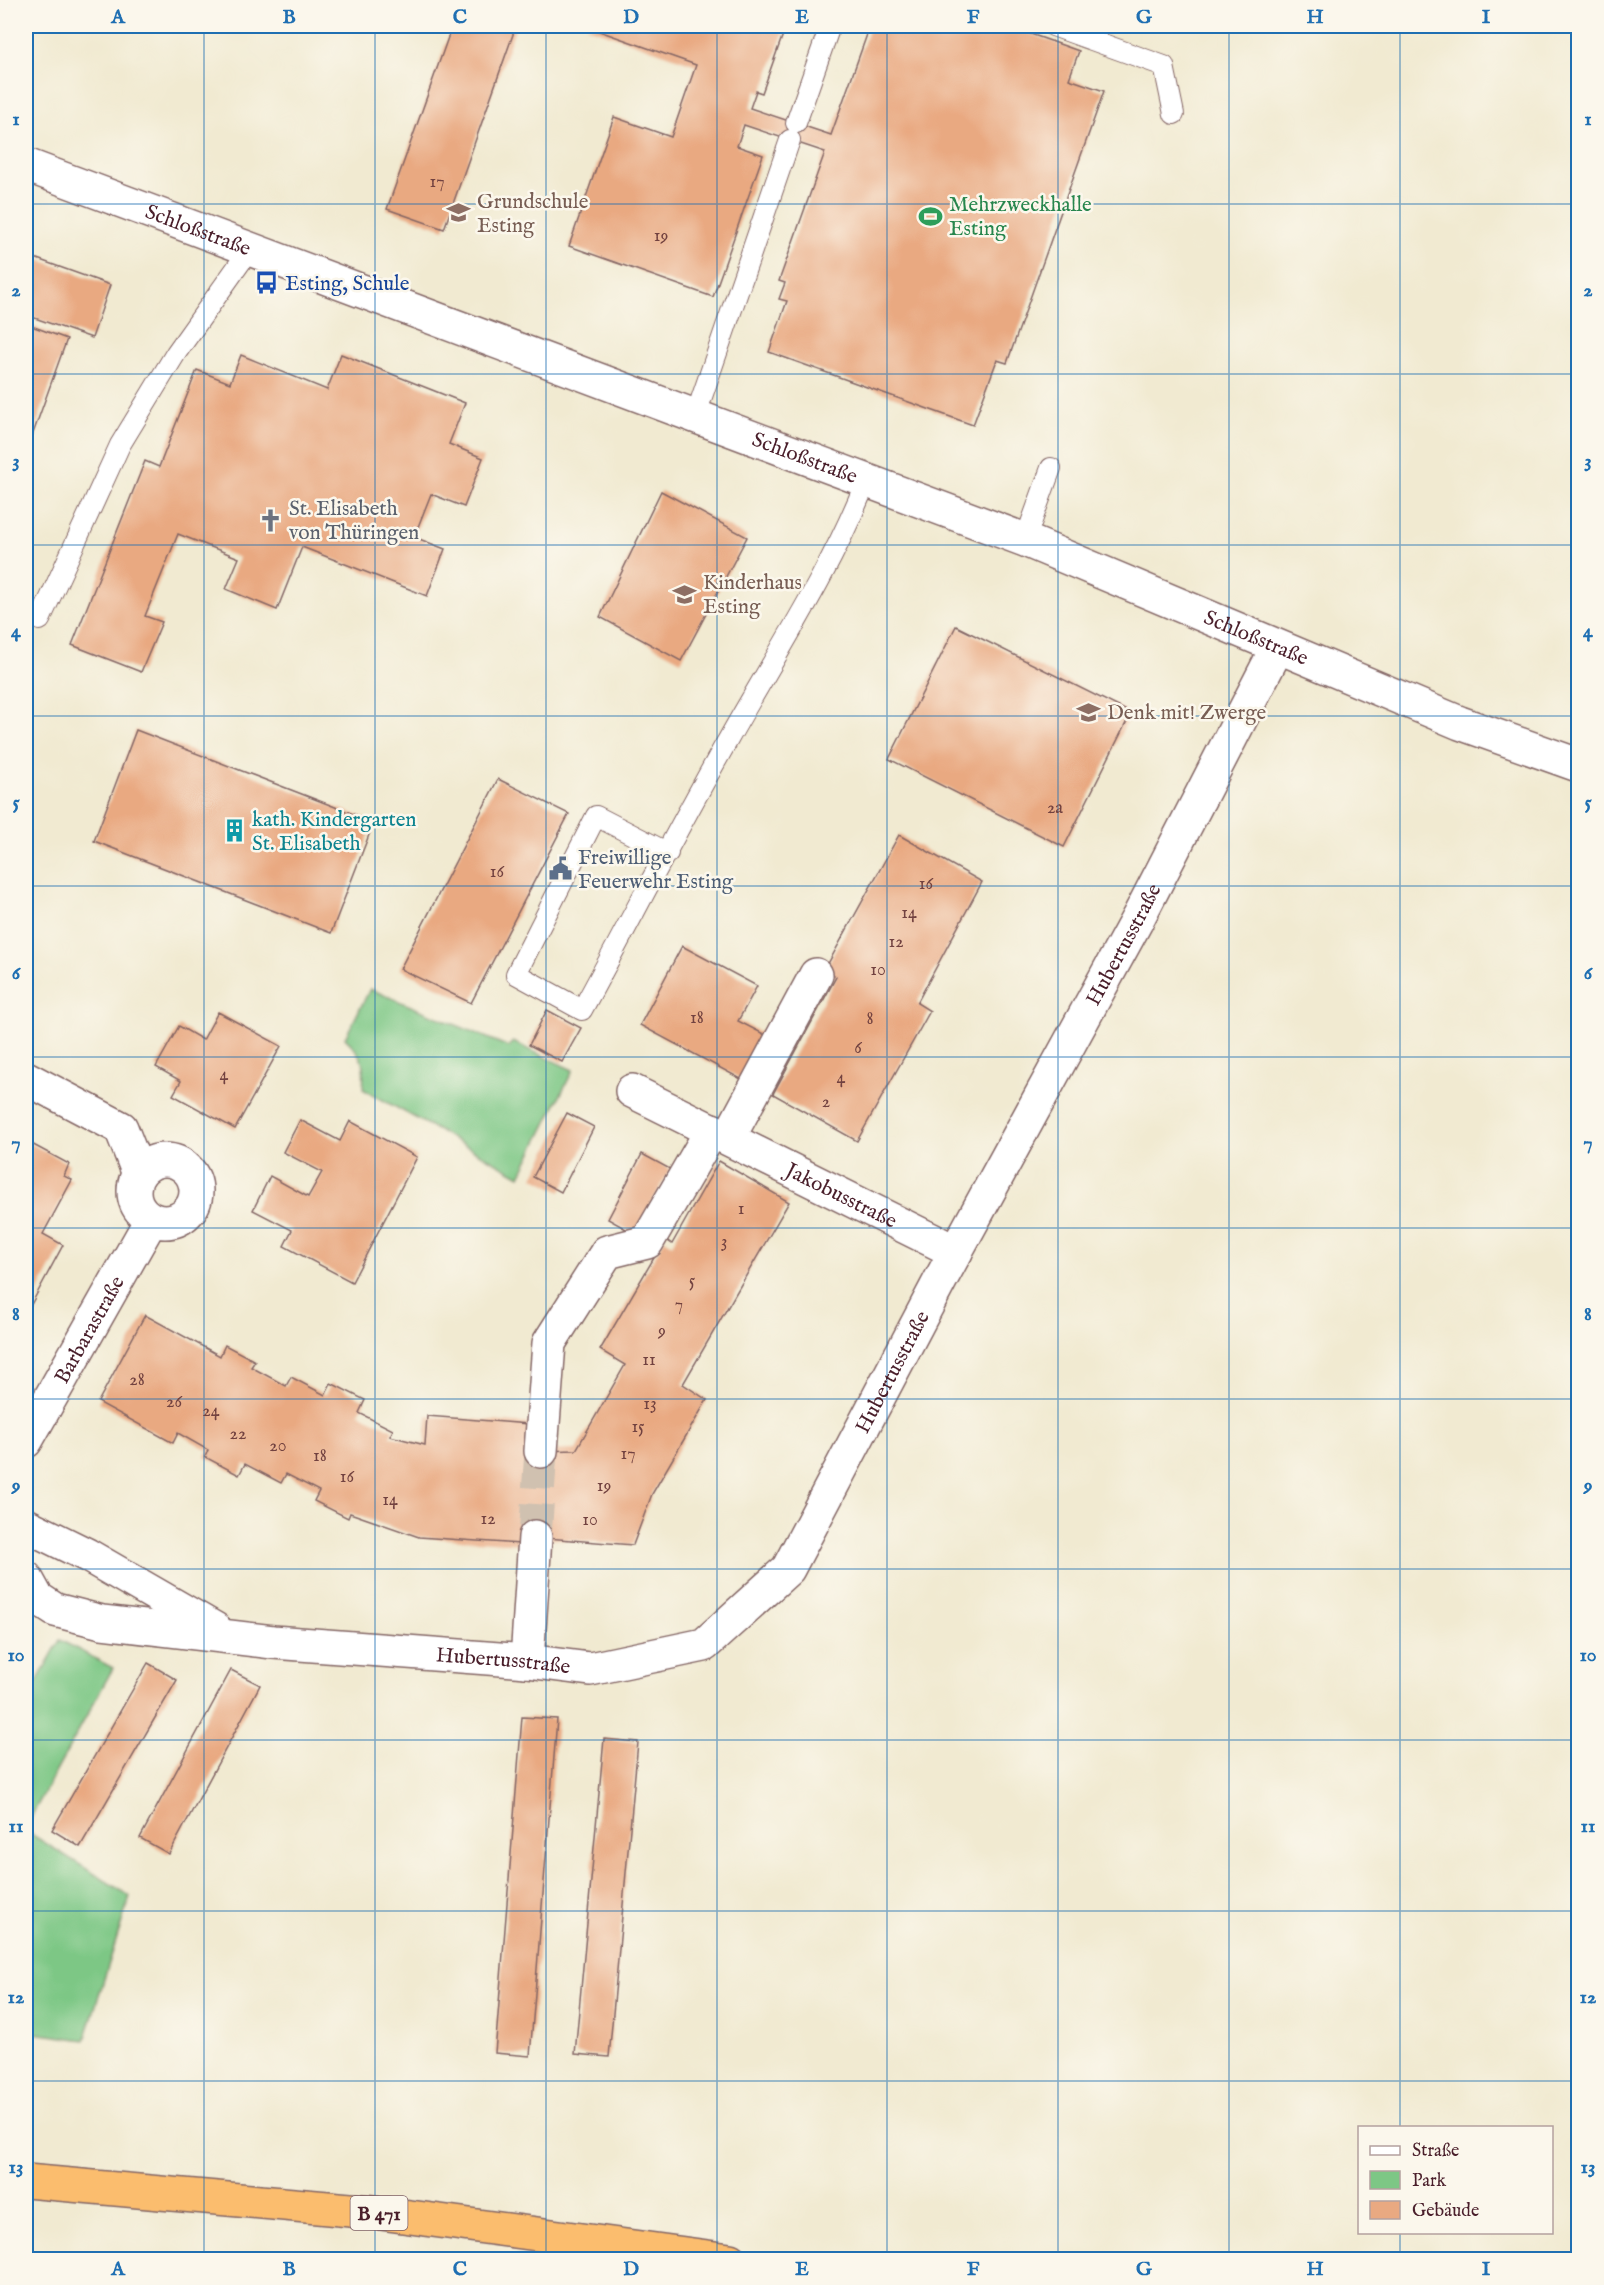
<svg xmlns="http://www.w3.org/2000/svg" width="1604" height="2285" viewBox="0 0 1604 2285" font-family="'IM FELL English',serif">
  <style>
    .green { fill: #7dc785; stroke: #647358; stroke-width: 1.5 }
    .building { fill: #e9a981 }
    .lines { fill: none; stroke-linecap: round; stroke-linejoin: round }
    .minor-tunnel { stroke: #d0c1b0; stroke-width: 33; stroke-dasharray: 33 16; stroke-linecap: butt }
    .service-casing { stroke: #846665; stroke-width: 22 }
    .minor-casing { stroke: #846665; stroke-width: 36 }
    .tertiary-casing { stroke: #846665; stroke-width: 36 }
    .trunk-casing { stroke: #846665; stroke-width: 36 }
    .service { stroke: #fff; stroke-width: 20 }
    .minor { stroke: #fff; stroke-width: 33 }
    .tertiary { stroke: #fff; stroke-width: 33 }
    .trunk { stroke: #fbbd6e; stroke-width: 33 }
    .grid { fill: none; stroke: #1f6fb2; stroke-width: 1.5; stroke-opacity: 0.55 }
    .labels { text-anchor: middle; stroke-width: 5; stroke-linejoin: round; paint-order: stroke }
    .number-label { font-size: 18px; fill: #724240 }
    .shield { fill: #fbf7ec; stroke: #7f6065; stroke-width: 1.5 }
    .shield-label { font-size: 20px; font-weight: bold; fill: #4a1f2b }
    .education-label { font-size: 21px; fill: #785e54; stroke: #fbf7ec; text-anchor: start }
    .leisure-label { font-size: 21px; fill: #27864d; stroke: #fbf7ec; text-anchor: start }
    .street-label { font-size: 21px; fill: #4a1f2b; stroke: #fbf7ec }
    .transit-label { font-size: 21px; fill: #164399; stroke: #fbf7ec; text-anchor: start }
    .worship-label { font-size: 21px; fill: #5b616d; stroke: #fbf7ec; text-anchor: start }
    .culture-label { font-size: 21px; fill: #0d838f; stroke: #fbf7ec; text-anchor: start }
    .service-label { font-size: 21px; fill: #4e5e75; stroke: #fbf7ec; text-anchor: start }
    .neatline { fill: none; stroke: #1f6fb2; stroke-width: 2 }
    .grid-label { font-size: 20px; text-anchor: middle; font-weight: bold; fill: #1f6fb2 }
  </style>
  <rect width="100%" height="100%" fill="#fbf7ec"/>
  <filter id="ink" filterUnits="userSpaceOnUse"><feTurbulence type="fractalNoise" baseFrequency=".0167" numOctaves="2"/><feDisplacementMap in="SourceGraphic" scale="12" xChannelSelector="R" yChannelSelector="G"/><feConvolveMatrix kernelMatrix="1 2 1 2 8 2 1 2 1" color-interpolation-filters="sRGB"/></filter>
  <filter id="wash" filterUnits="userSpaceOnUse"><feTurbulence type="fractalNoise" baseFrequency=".008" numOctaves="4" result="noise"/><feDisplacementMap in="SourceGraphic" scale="24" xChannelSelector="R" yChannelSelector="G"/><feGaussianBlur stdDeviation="1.35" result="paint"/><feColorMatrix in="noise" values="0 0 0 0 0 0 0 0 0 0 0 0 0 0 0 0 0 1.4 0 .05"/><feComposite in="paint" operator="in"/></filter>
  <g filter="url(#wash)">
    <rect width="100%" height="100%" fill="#f1ead1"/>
    <g class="green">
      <path d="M370 989 509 1047 513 1042 573 1070 520 1176 363 1089C365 1065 364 1056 345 1038Z"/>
      <polygon points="60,1640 113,1668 26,1826 26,1701"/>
      <polygon points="26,1831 130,1896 85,2040 26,2032"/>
    </g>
    <g id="blocks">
      <g class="building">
        <polygon points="442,26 516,26 444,229 387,209 451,29"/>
        <polygon points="585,26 786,26 762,93 756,91 750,108 831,135 870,26 1008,26 1079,51 1069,79 1104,91 1007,363 997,360 973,425 769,352 787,301 779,299 785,283 779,281 825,152 744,125 737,146 763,155 713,297 569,246 614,117 671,137 696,65"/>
        <polygon points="26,255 110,285 92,338 26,315"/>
        <polygon points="26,324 67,339 26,453"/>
        <polygon points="341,354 465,403 449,444 483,458 464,507 431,494 414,537 445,549 427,596 302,547 277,610 226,589 239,558 178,534 145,616 162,622 141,672 72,645 145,461 159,467 197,370 230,383 241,355 327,390"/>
        <polygon points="661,491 747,537 681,661 600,617"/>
        <polygon points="956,626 1131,713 1064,847 889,759"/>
        <polygon points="136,730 374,822 331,933 94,841"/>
        <polygon points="498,779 569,814 471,1003 400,969"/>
        <polygon points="899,835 982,882 917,1003 930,1011 857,1141 773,1094 836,977 824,971"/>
        <polygon points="682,946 757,986 738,1021 777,1041 754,1086 640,1025"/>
        <polygon points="547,1010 581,1028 562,1062 529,1045"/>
        <polygon points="218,1012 281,1046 235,1129 173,1095 181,1081 156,1067 179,1026 203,1040"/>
        <polygon points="567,1113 594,1127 561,1192 533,1177"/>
        <polygon points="300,1120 340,1141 350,1121 417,1157 352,1282 284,1246 292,1230 253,1210 270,1176 308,1197 322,1172 283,1152"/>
        <polygon points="26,1141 69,1164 64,1176 72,1180 43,1234 63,1245 26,1314 26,1238 29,1231 26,1229"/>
        <polygon points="642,1154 670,1169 635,1234 608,1219"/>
        <polygon points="719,1161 789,1202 683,1384 707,1400 652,1494 633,1545 522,1536 521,1544 419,1537 350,1513 348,1518 314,1501 319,1491 286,1474 281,1483 245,1464 239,1475 205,1457 208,1450 178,1433 173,1443 98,1402 145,1315 220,1356 225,1345 255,1361 251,1367 286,1386 291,1377 325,1395 331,1383 365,1400 359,1413 393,1430 390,1436 425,1445 427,1416 529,1424 541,1451 576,1450 625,1365 600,1350 665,1239 672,1244"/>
        <polygon points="148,1663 177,1680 80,1847 52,1830"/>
        <polygon points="231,1670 260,1685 169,1854 140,1838"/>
        <polygon points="522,1717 557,1719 530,2056 495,2053"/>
        <polygon points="604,1739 638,1742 609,2057 575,2054"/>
      </g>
    </g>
  </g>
  <g filter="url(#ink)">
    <use href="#blocks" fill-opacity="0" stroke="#846665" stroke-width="1.5"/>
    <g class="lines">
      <polyline class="minor-tunnel" points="535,1537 541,1451"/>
      <defs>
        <g id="service">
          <polyline points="1053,26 1164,66 1174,114"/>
          <polyline points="796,123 830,26"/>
          <polyline points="695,417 790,140"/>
          <polyline points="1025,540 1051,468"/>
          <polyline points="40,620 120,445 176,353 250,249"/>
          <path d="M668 853 596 816 516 974 582 1010C631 920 678 827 729 738 776 654 831 571 866 481"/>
        </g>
        <g id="minor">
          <polyline points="26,1078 121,1128 139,1174"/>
          <path id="s1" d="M632 1091 956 1252"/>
          <polyline points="729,1137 816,975"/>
          <circle cx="165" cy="1191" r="31"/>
          <path id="s2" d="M26 1441 151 1220"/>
          <polyline points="541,1451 549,1343 607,1252 647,1242 712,1130"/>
          <polyline points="26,1525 87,1555 215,1629"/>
          <path id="s3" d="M26 1578 37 1598 55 1610 102 1622 273 1642 527 1661 590 1669 704 1645 788 1569 943 1275 1138 918 1277 648"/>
          <polyline points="527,1661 535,1537"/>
        </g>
        <g id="tertiary">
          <path id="s4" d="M26 165 1025 540 1460 723 1578 765"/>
        </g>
        <polyline id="trunk" points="26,2181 373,2212 730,2260"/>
      </defs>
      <use href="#service" class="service-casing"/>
      <use href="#minor" class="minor-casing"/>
      <use href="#tertiary" class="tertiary-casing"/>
      <use href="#trunk" class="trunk-casing"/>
      <use href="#service" class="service"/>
      <use href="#minor" class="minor"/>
      <use href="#tertiary" class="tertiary"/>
      <use href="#trunk" class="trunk"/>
    </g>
  </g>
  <path class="grid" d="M204 26V2260M375 26V2260M546 26V2260M717 26V2260M887 26V2260M1058 26V2260M1229 26V2260M1400 26V2128M26 204H1578M26 374H1578M26 545H1578M26 716H1578M26 886H1578M26 1057H1578M26 1228H1578M26 1399H1578M26 1569H1578M26 1740H1578M26 1911H1578M26 2081H1578M1400 2232V2260"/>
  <defs>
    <symbol id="school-bare" viewBox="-9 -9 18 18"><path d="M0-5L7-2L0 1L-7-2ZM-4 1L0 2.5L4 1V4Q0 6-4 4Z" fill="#8d6e63" stroke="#fbf7ec" stroke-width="2.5" paint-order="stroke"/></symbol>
    <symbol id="stadium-bare" viewBox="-9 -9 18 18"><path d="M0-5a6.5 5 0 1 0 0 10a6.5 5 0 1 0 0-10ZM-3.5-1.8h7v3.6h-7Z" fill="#2e9e5b" stroke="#fbf7ec" stroke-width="2.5" paint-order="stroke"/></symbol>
    <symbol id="bus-bare" viewBox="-9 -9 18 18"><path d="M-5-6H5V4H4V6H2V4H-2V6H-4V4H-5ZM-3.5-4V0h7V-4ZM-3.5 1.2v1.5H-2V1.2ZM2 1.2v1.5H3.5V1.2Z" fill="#1a4fb4" stroke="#fbf7ec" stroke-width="2.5" paint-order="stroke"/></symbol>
    <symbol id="church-bare" viewBox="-9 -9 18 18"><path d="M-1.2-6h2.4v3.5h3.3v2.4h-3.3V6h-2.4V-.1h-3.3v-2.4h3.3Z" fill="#6b7280" stroke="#fbf7ec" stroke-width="2.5" paint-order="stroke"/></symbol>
    <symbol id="building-bare" viewBox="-9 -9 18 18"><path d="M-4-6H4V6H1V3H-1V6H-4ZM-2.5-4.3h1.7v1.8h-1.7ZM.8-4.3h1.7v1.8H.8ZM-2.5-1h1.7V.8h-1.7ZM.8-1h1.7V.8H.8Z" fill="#0f9aa8" stroke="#fbf7ec" stroke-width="2.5" paint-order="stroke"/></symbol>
    <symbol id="civic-bare" viewBox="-9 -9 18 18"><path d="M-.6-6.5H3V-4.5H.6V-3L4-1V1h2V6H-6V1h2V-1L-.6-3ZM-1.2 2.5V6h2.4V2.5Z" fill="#5c6f8a" stroke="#fbf7ec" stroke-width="2.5" paint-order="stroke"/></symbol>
  </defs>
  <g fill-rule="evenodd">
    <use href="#school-bare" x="442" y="196" width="33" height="33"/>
    <use href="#stadium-bare" x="914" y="200" width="33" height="33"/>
    <use href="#bus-bare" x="250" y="266" width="33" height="33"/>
    <use href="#church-bare" x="254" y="504" width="33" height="33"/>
    <use href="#school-bare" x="668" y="578" width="33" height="33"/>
    <use href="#school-bare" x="1072" y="696" width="33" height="33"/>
    <use href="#building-bare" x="218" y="814" width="33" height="33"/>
    <use href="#civic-bare" x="544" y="852" width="33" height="33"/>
  </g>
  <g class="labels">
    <g class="number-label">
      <text x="437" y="187">17</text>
      <text x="661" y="241">19</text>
      <text x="1055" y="813">2a</text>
      <text x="497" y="877">16</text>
      <text x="926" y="889">16</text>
      <text x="909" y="918">14</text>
      <text x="896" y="947">12</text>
      <text x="878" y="975">10</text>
      <text x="697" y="1023">18</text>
      <text x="870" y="1024">8</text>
      <text x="858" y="1053">6</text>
      <text x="224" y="1080">4</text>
      <text x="841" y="1083">4</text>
      <text x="826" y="1107">2</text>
      <text x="741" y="1214">1</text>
      <text x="724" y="1247">3</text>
      <text x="692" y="1286">5</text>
      <text x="679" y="1310">7</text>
      <text x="662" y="1336">9</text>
      <text x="649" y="1365">11</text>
      <text x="137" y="1385">28</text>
      <text x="174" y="1407">26</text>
      <text x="650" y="1409">13</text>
      <text x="211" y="1416">24</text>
      <text x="638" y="1432">15</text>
      <text x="238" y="1439">22</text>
      <text x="278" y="1451">20</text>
      <text x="628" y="1459">17</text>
      <text x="320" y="1461">18</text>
      <text x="347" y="1482">16</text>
      <text x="604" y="1491">19</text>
      <text x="390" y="1505">14</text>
      <text x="488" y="1524">12</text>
      <text x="590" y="1525">10</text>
    </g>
    <rect class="shield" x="350.5" y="2196" width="57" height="34" rx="4.5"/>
    <g class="shield-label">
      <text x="379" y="2220">B 471</text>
    </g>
    <g class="education-label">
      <text x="477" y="208">Grundschule<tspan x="477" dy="24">Esting</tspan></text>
      <text x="703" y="589">Kinderhaus<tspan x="703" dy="24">Esting</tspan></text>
      <text x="1107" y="719">Denk mit! Zwerge</text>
    </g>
    <g class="leisure-label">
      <text x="949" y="211">Mehrzweckhalle<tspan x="949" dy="24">Esting</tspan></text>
    </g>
    <g class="street-label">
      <text dy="7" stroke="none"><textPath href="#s4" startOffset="184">Schloßstraße</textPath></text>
      <text dy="7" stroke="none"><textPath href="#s4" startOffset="832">Schloßstraße</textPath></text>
      <text dy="7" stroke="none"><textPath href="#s4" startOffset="1318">Schloßstraße</textPath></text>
      <text dy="7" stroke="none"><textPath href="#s3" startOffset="1522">Hubertusstraße</textPath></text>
      <text dy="7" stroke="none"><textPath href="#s1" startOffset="234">Jakobusstraße</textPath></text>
      <text dy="7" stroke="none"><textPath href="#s2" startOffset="128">Barbarastraße</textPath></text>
      <text dy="7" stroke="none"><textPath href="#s3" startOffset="1036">Hubertusstraße</textPath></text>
      <text dy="7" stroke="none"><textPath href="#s3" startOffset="496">Hubertusstraße</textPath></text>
    </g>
    <g class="transit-label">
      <text x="285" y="290">Esting, Schule</text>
    </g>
    <g class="worship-label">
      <text x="289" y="515">St. Elisabeth<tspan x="289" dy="24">von Thüringen</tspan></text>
    </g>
    <g class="culture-label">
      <text x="252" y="826">kath. Kindergarten<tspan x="252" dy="24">St. Elisabeth</tspan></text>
    </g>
    <g class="service-label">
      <text x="578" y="864">Freiwillige<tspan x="578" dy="24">Feuerwehr Esting</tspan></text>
    </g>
  </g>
  <rect width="1604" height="2285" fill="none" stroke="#fbf7ec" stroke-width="66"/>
  <rect x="1358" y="2126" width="195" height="108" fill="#fbf7ec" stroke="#b4a19f" stroke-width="1.5"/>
  <rect x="1370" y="2146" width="30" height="9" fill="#ffffff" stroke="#b4a19f" stroke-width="1.5"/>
  <text x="1412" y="2156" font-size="18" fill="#4a1f2b">Straße</text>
  <rect x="1370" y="2171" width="30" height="18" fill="#7dc785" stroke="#b4a19f" stroke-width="1.5"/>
  <text x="1412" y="2186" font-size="18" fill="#4a1f2b">Park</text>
  <rect x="1370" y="2201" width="30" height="18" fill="#e9a981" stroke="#b4a19f" stroke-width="1.5"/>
  <text x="1412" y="2216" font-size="18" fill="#4a1f2b">Gebäude</text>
  <rect x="33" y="33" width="1538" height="2219" class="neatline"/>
  <g class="grid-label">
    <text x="118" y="23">A</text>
    <text x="289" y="23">B</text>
    <text x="460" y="23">C</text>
    <text x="631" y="23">D</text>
    <text x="802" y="23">E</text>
    <text x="973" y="23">F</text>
    <text x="1144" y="23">G</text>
    <text x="1315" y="23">H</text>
    <text x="1486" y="23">I</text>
    <text x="16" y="125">1</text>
    <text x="1588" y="125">1</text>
    <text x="16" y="296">2</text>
    <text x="1588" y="296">2</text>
    <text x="16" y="467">3</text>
    <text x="1588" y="467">3</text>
    <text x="16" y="637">4</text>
    <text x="1588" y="637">4</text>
    <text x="16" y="808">5</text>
    <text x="1588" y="808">5</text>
    <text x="16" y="979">6</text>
    <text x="1588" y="979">6</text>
    <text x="16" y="1149">7</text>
    <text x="1588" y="1149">7</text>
    <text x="16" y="1320">8</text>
    <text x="1588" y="1320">8</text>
    <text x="16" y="1491">9</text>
    <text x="1588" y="1491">9</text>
    <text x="16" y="1661">10</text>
    <text x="1588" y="1661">10</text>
    <text x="16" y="1832">11</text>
    <text x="1588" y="1832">11</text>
    <text x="16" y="2003">12</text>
    <text x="1588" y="2003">12</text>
    <text x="16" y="2173">13</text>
    <text x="1588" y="2173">13</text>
    <text x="118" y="2275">A</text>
    <text x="289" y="2275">B</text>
    <text x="460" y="2275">C</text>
    <text x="631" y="2275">D</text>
    <text x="802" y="2275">E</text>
    <text x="973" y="2275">F</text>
    <text x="1144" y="2275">G</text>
    <text x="1315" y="2275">H</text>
    <text x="1486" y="2275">I</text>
  </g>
</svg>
